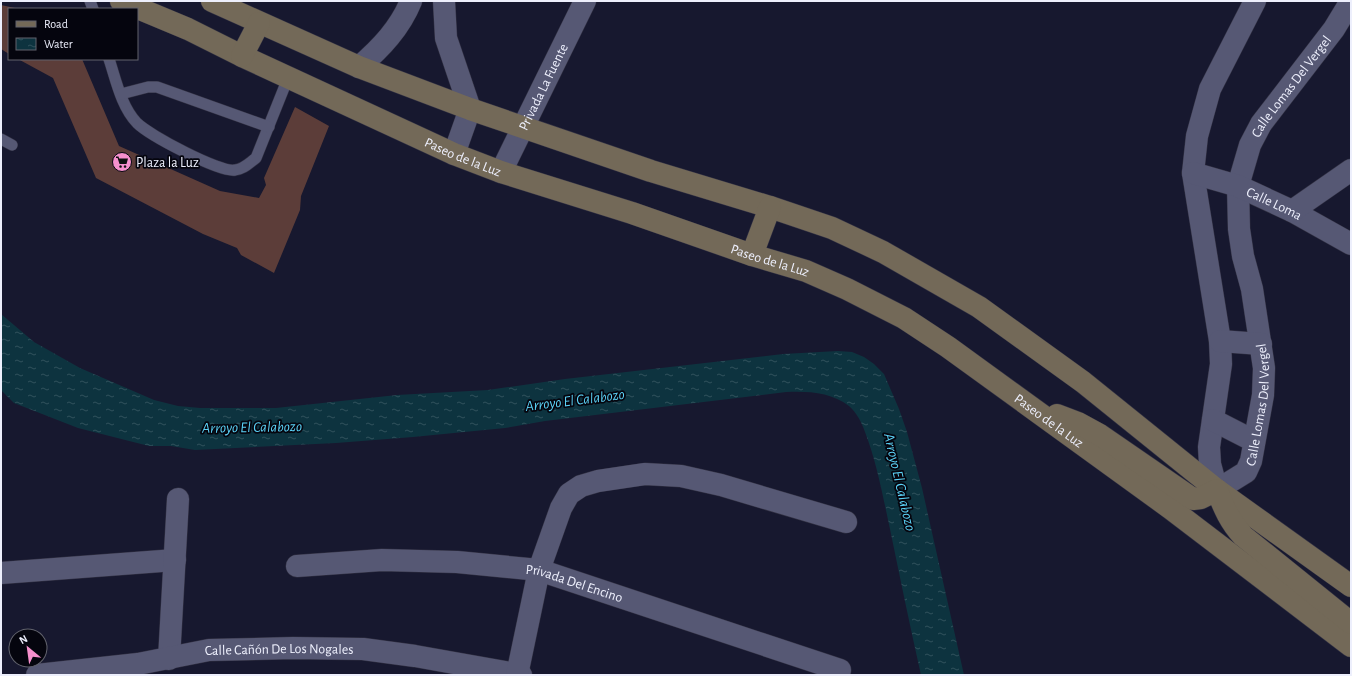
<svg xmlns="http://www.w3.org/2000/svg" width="1352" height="676" viewBox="0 0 1352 676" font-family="'Alegreya Sans',sans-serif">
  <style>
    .water { fill: url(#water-ripples) }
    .building { fill: #5c3d39 }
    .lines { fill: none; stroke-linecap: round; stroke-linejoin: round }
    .lane-casing { stroke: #333244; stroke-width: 12 }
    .street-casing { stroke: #333244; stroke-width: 23 }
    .secondary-casing { stroke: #333244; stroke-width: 23 }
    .lane { stroke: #565874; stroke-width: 11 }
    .street { stroke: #565874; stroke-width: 22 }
    .secondary { stroke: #736958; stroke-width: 22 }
    .labels { text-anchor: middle; stroke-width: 3.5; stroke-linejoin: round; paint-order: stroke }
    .street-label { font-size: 14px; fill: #edeffc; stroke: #05050e }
    .poi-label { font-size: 14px; fill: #edeffc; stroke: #05050e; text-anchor: start }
    .water-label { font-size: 15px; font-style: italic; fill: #5bd2f6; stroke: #05050e }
  </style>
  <defs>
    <pattern id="water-ripples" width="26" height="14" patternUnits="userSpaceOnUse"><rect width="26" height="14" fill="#0d333f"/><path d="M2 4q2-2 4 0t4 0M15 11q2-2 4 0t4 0" fill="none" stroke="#31515c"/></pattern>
  </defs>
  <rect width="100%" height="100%" fill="#17182f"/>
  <path class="water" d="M1 314 34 342 80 368 154 400 178 406 200 408H276L397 395 488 390 565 379 783 354 838 351 852 352 864 357 874 364 884 374 899 409 907 432 922 488 964 675H921C910 626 900 578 890 529 883 497 877 463 865 432 862 423 857 413 849 406 831 392 808 391 786 392L545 421 505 428 413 437 336 443 195 450 171 446H149L78 428 14 403 1 390Z"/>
  <g class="building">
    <polygon points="1,5 15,8 9,9 9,54 1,49"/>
    <polygon points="18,59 82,59 119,146 220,191 259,198 266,185 264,178 295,107 329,126 301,196 300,210 274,273 241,255 237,248 203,234 96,178 53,78"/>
  </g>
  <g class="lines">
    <defs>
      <g id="lane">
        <polyline points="90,1 93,9"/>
        <path d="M109 59C116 80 121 106 137 123 149 135 220 173 235 170 244 169 249 163 256 158L288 78"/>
        <polyline points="121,94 148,87 157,87 269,127"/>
        <polyline points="1,139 12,145"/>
      </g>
      <g id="street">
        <polyline points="444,1 446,38 470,109 454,154"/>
        <path id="s1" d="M1255 1 1210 89 1197 136 1193 173 1220 341 1221 364 1209 447 1210 464 1217 490 1246 472 1251 461 1263 395 1264 368 1252 289 1243 256 1239 229 1238 186 1250 145 1261 124 1334 29 1351 1"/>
        <path d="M359 67C381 48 400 28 411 1"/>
        <path id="s2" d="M501 172 585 1"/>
        <path id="s3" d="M1193 173 1238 186 1292 211 1351 244"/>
        <polyline points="1292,211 1351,170"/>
        <polyline points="1220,341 1261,344"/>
        <polyline points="1213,420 1254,441"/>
        <path id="s4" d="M297 566 382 560 457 562 539 570 840 670"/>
        <polyline points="1,573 175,560"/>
        <polyline points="169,659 178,499"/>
        <path id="s5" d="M37 675 138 664 209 650 293 648 363 649 415 656 521 675"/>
        <polyline points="517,675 539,570 561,508 569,494 581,486 598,481 645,474 681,476 721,485 846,522"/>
      </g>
      <g id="secondary">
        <path id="s6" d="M121 1 188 29 242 56 454 154 501 172 632 213 752 255 806 271 847 289 904 318 948 347 1170 508 1351 646"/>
        <polyline points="212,1 359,67 470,109 651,171 770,207 832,228 883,252 979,307 1083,382 1217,490 1351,586"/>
        <polyline points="242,56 259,23"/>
        <polyline points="752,255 770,207"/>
        <path d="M1057 415 1078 423 1100 435 1193 499 1201 498 1217 490C1224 508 1230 522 1243 536L1351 623"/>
      </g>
    </defs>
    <use href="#lane" class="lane-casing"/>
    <use href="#street" class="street-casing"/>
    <use href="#secondary" class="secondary-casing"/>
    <use href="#lane" class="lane"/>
    <use href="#street" class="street"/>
    <use href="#secondary" class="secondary"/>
  </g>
  <defs>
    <symbol id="supermarket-disc" viewBox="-11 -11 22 22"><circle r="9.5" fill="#f790cd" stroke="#05050e"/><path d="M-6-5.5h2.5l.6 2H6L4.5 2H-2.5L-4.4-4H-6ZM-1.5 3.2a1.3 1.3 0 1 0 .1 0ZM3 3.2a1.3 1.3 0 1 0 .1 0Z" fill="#111"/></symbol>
  </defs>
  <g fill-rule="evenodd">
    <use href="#supermarket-disc" x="111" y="151" width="22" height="22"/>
  </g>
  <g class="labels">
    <g class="street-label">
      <text dy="5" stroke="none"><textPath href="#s2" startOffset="95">Privada La Fuente</textPath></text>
      <text dy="5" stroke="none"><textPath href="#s1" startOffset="945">Calle Lomas Del Vergel</textPath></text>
      <text dy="5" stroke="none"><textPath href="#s6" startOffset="376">Paseo de la Luz</textPath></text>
      <text dy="5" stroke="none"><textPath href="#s3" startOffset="87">Calle Loma</textPath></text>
      <text dy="5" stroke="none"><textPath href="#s6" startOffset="700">Paseo de la Luz</textPath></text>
      <text dy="5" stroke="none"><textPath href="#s1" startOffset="609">Calle Lomas Del Vergel</textPath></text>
      <text dy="5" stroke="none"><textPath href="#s6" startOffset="1024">Paseo de la Luz</textPath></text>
      <text dy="5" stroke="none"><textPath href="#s4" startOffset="280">Privada Del Encino</textPath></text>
      <text dy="5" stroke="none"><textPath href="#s5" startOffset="244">Calle Cañón De Los Nogales</textPath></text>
    </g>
    <g class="poi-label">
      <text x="136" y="167">Plaza la Luz</text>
    </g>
    <g class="water-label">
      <text transform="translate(575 400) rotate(-7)" y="5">Arroyo El Calabozo</text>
      <text transform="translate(252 427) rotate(-1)" y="5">Arroyo El Calabozo</text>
      <text transform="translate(900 482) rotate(77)" y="5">Arroyo El Calabozo</text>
    </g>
  </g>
  <rect width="1352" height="676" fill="none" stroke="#edeffc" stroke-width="4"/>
  <rect x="8" y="8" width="130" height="52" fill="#05050e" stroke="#62636d"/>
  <rect x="16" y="21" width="20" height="6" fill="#736958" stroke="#62636d"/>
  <text x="44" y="28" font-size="12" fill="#edeffc">Road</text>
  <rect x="16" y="38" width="20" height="12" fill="url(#water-ripples)" stroke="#62636d"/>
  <text x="44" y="48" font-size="12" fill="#edeffc">Water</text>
  <g transform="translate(28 648) rotate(331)"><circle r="19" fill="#05050e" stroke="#62636d"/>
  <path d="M0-3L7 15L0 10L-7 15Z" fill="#f790cd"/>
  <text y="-6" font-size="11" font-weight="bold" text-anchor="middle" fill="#edeffc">N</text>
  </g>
</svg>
